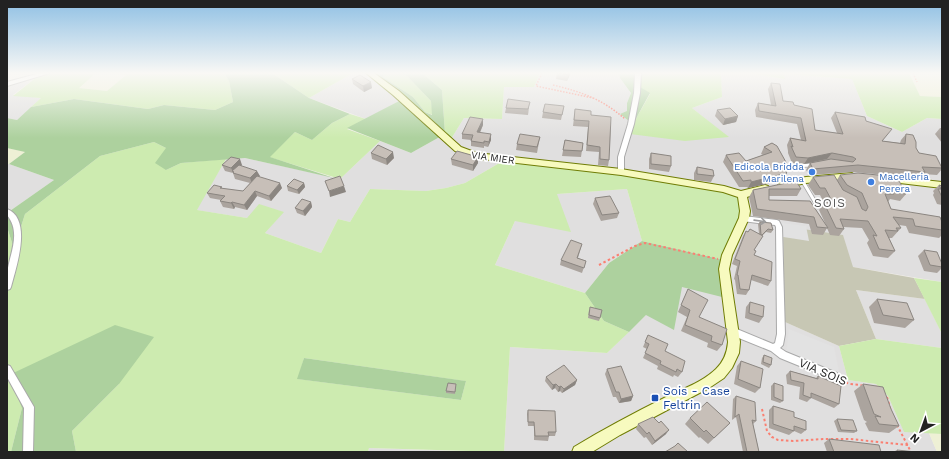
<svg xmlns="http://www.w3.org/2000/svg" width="949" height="459" viewBox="0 0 949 459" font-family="'Work Sans',sans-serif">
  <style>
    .residential { fill: #e0dfdf }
    .construction { fill: #c7c7b4 }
    .farmland { fill: #eef0d5 }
    .grass { fill: #cdebb0; fill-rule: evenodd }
    .forest { fill: #add19e }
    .parking { fill: #e2e2e2 }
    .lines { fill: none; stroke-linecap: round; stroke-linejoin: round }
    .lane-casing { stroke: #a9a9a9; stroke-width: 4.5 }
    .street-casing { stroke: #a9a9a9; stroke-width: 2 }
    .secondary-casing { stroke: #707d05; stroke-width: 2 }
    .path-far1 { stroke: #fa8072; stroke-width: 1.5; stroke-dasharray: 1.5 1.5; stroke-linecap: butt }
    .path { stroke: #fa8072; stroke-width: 2; stroke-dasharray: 2.5 2.5; stroke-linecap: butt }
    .lane { stroke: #fff; stroke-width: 3 }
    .street { fill: #fff; fill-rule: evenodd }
    .secondary { fill: #f7fabf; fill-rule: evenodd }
    .wall { fill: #aba49e }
    .shaded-wall { fill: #8b8681 }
    .building { fill: #c7bfb8; stroke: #8b8681 }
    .oneway { stroke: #9c9c9c }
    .shop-dot { fill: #3f7fe0; stroke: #fff; stroke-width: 1.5 }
    .transit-dot { fill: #1a4fb4; stroke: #fff; stroke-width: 1.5 }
    .labels { text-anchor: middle; stroke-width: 3.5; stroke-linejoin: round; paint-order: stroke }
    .street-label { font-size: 10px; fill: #222; stroke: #fff }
    .shop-label { font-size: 10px; fill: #366cbe; stroke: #fff; text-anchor: end }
    .quarter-label { font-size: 12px; letter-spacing: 1px; fill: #555; stroke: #fff }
    .near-street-label { font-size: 12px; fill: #222; stroke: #fff }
    .near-transit-label { font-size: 12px; fill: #164399; stroke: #fff; text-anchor: start }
  </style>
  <rect width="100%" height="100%" fill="#f2efe9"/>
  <g class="residential">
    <polygon points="353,73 366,73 401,100 366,119 309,98"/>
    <polygon points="540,73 619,73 620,78 631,93 627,103 627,111 728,137 692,108 722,97 721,73 747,73 784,79 784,74 852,79 867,116 902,132 927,118 942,119 942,282 853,267 785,322 839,346 848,380 876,384 888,396 904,431 929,433 937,452 504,452 510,347 607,353 646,315 682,287 728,255 746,221 508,158 465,183 446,188 426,191 370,189 350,222 338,219 321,253 265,233 283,212 247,218 196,210 226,159 245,158 340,179 380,141 411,153 445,134 451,139 464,118 502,119 504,87 534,87"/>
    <polygon points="38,76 13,95 41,98 17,120 7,118 7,83"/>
    <polygon points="7,164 9,164 54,180 7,213"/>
    <polygon points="627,189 642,241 609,263 585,293 495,265 515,221 557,194"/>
    <polygon points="856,290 925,299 942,334 942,348 876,339"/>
    <polygon points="369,448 481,452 368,452"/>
  </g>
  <polygon class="construction" points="783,226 843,235 853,267 914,278 925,299 856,290 876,339 839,346 785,322"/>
  <g class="farmland">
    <polygon points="96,73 107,73 126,75 107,91 78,88"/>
    <polygon points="909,73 942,73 942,97 920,96"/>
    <polygon points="7,148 25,152 9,164 7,164"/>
    <polygon points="929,433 942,434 942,452 937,452"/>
  </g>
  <g class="grass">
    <polygon points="50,73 96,73 79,88 107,91 126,75 107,73 224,73 229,81 233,102 215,110 164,105 148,109 74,99 31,107 41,98 13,96 38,76"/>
    <polygon points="272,73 353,73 309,98"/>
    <polygon points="385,73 398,73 407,76 431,101 433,115 425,112 413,97 383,77"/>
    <polygon points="422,73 540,73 534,87 504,87 502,119 464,118 451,139 445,134 442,90"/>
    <polygon points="644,73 721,73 722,97 692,108 729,137 685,141 630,134 633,124 650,94 637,85"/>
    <polygon points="747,73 909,73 920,96 942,97 942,119 927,118 902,132 867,116 852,79 784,74 785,79"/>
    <polygon points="350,114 366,119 347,129 380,141 340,179 269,157 295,132 312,140 332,123"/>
    <path d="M154 142 166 148V170L181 163 226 159 197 210 247 218 259 204 284 212 265 233 321 253 338 219 350 222 370 189 426 191 446 188 465 183 508 158 725 188 744 197 746 221 728 261 642 241 627 189 557 194 571 232 515 221 495 265 585 293 604 321 629 332 607 353 510 347 504 452 369 448 368 452H76L72 431 119 384 22 408 11 452H7V227L14 249 25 214 100 156ZM304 358 465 381H466L461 400 298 379Z"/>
    <polygon points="914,278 942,282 942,334"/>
    <polygon points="876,339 942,348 942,434 904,432 888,396 876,384 848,380 839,346"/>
  </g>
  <g class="forest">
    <polygon points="224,73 272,73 309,98 350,114 332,123 312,140 295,132 270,157 334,178 245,158 181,163 166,170 155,163 166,148 154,142 100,156 25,214 14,249 7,227 7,213 54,180 9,164 25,152 7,148 7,118 17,120 31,107 74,99 148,109 164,105 215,110 233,102 229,81"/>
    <polygon points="366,73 385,73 383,77 413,97 425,112 432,115 431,101 407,76 398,73 422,73 442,90 445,134 411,153 347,128 401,100 391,91"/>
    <polygon points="619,73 644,73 637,85 650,93 633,124 620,114 627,111 627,103 631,93 620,78"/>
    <polygon points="642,241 728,261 730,299 682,287 674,330 646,315 629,332 604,321 585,293 609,263"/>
    <polygon points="115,325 154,337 119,384 72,431 76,452 11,452 22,408 9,375"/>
    <polygon points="304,358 466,381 461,400 297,379"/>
  </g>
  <g class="parking">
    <polygon points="776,222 806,226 809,241 777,236"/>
    <polygon points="789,329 834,347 840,377 834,376 786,356"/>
  </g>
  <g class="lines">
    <defs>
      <g id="lane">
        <polyline points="793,166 812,165"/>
        <polyline points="802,180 818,207"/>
      </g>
      <g id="street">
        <polygon points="40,73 50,73 7,86 7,82"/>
        <polygon points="635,73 641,73 640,93 634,124 624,157 624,172 621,174 618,172 618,157 628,124 634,93"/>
        <path d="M7 209C33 219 16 268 11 287L10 289 7 290C7 285 6 279 7 274 9 255 22 233 7 215Z"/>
        <polygon points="744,216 777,220 779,221 782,227 785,334 783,345 780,348 786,352 837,373 838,376 837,379 834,380 780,358 771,351 729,334 728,331 729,328 732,327 773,344 775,343 777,334 776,227 775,225 742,221 741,219"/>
        <polygon points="7,365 10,366 34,407 33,452 23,452 24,408 7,377"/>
      </g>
      <g id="secondary">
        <path d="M366 73H374L399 91 461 147 477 153 621 169 724 186 741 191 765 185 768 186 770 188 768 190 747 197 750 211 749 218 732 255 729 269 740 342 739 353 732 368 724 378 709 388 620 435 592 452H572L574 447C604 429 634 413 666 397 682 389 703 382 716 369 724 361 727 353 728 342L719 269 722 255 739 218 740 211 738 197 723 192 621 175 473 158 455 151 393 95Z"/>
        <polygon points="852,173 857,176 855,178 806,183 783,188 778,185 780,183 806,177"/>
        <polygon points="886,176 942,182 942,188 883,181 881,179"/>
      </g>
    </defs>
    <use href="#lane" class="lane-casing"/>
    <use href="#street" class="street-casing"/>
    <use href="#secondary" class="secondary-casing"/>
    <g class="path-far1">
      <polyline points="542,73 536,86 593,98"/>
      <polyline points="913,73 917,82"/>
      <path d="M553 85C582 92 602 99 625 119"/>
    </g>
    <g class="path">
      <polyline points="599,265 635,246 645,243 718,259"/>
      <polyline points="841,381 850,384 878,387"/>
      <polyline points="887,397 891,411"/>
      <polyline points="762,409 767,431 772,437 778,440 793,441 823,439 850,439 908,445"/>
      <polyline points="897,425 911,452"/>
    </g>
    <use href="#lane" class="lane"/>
    <use href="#street" class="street"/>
    <use href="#secondary" class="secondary"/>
  </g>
  <g class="wall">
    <polygon points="557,73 570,73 567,81 556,79"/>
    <polygon points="352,79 372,88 364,92 353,84"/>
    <polygon points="771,83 783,101 794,105 815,130 837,133 831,118 835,112 866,121 883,141 900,143 901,140 906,134 919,153 942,168 942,169 937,175 923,174 919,178 853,172 809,175 806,170 810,163 828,159 804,164 792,163 788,153 788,151 787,145 790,138 801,140 797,124 756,117 755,110 758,103 771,105 768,89"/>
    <polygon points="564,106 561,120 542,118 543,112"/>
    <polygon points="506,108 529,108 528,115 505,113"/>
    <polygon points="575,109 591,115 609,160 608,166 598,165 599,152 586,151 588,127 573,126"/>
    <polygon points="717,110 738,116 736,122 723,125 715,116"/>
    <polygon points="483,125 480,133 491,140 488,147 484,146 484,148 471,146 471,140 462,139 462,134"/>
    <polygon points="940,128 942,128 942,143 935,134"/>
    <polygon points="540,137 537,153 516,150 517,144"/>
    <polygon points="565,140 583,143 581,157 562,156"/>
    <polygon points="772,143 787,164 784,169 787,173 784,180 748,188 747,187 739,187 723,162 726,155 746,161 763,155 761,154 764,147"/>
    <polygon points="371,153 394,158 387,165 372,159"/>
    <polygon points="651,153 671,166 669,172 649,169 649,159"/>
    <polygon points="478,157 478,163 473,171 452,165 451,159"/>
    <polygon points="222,165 242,165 241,166 260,176 259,177 282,188 271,201 257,196 247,210 235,207 234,209 223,207 220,201 221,200 210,198 207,193 223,189 243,191 250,183 235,179 233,173 225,171"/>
    <polygon points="697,167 714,176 711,182 694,180 694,173"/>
    <polygon points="840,175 906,194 900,201 890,199 888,202 891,209 942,222 942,235 939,238 909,233 906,226 899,225 901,228 892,238 889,238 895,251 888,258 873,256 867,243 869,240 862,228 843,227 844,229 839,236 830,235 827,228 823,235 812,234 809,224 753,216 749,197 753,190 796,181 801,189 797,196 769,196 769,200 810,201 826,225 819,210 824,203 820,195 815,195 808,185 813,177 837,180"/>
    <polygon points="304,183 305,187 299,194 288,191 287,186"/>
    <polygon points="939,185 942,186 942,205 937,204 933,195 934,193 933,191"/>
    <polygon points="595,198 619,213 617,218 601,221 593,204"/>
    <polygon points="311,202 312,207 305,216 297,213 295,208"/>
    <polygon points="760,222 773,230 771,233 766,232 762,236 754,250 754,255 771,281 768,286 751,280 749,290 746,295 737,294 735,280 734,279 737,266 732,264 743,236 746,231 748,232 759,234 758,224"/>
    <polygon points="582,244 578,258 586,261 582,273 560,265 561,260"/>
    <polygon points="924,250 942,264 942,268 937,273 924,271 918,256"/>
    <polygon points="688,289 699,317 722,345 717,351 707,347 708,343 681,331 687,317 678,312"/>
    <polygon points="877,299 914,320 905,328 874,323 869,307"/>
    <polygon points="750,302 763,317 759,323 745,318 746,307"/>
    <polygon points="589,310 600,318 599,321 588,318"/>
    <polygon points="648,335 665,351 682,372 678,377 674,375 673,377 657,369 658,366 643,358 647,349 643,347"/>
    <polygon points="764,355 771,365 769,368 761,364 762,358"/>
    <polygon points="741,361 760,388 755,393 734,384 737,366"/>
    <polygon points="607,369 633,396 631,401 619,403 616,397 613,397 605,374"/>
    <polygon points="790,371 816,378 818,376 839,404 834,408 811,398 807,402 799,399 800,387 787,384 786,375"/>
    <polygon points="546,377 577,380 575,385 562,393 560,391 558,392 555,388 552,390 545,381"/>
    <polygon points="774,383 783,401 780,403 771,400 771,386"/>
    <polygon points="863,384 891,409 899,426 889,433 869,431 865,423 867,422 864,420 854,391"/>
    <polygon points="456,387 455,394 446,393 446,391"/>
    <polygon points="736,396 756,421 753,424 759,452 743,452 736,417 732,420 733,399"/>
    <polygon points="773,406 794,417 806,430 801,434 794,431 789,435 769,428 769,410"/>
    <polygon points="528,410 556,432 555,436 549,436 548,441 534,440 534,426 528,426 527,414"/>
    <polygon points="690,418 730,423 708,444 700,437 699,438 685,424"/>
    <polygon points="837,419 857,431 854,433 838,432 834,421"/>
    <polygon points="638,424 666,434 652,445 646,437 644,438 636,429"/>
    <polygon points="829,439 881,452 827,452 824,443"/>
    <polygon points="897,450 916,452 893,452"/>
  </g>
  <g class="shaded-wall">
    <polygon points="569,73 570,73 570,75 567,81"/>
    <polygon points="371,82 372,88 364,92 363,86"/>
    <polygon points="738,116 736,122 723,125 725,119"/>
    <polygon points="483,119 483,125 477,138 477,132"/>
    <polygon points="491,134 491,140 488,147 489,142"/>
    <polygon points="393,152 394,158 387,165 386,159"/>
    <polygon points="832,153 827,159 804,164 808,158"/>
    <polygon points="478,157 478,163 473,171 473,165"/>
    <polygon points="240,159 242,165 234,172 233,172 231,168"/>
    <polygon points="257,171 260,176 252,184 250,178"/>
    <polygon points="787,173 784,180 748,188 751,182"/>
    <polygon points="280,183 282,188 271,201 269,196"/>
    <polygon points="304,183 305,187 299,194 297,190"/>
    <polygon points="344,186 346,192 330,197 329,191"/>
    <polygon points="255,191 257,196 247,210 244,205"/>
    <polygon points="232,202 235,207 234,209 231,203"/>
    <polygon points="311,202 312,207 305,216 303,211"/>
    <polygon points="577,380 575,385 562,393 564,389"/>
    <polygon points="556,384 555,388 552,390 553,385"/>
    <polygon points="561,386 560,391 558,392 559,387"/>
    <polygon points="633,396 631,401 619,403 621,399"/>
    <polygon points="669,430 666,434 652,445 655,441"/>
  </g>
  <g class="building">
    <polygon points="559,73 569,73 568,75"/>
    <polygon points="360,75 371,82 363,86 352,79"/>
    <polygon points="771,83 780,84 783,101 793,102 794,105 812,109 815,130 843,134 835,112 865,117 866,121 892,129 882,141 905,144 906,134 913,135 916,142 916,148 919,153 936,156 942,168 922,167 925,172 858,165 813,169 810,163 831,159 853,162 856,159 853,157 832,153 808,158 796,157 791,146 793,147 790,138 806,141 801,118 759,111 758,103 776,106"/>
    <polygon points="508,99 530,102 528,109 506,108"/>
    <polygon points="545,104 564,106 562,115 543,112"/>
    <polygon points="730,108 738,116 725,119 717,110"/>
    <polygon points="575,109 591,111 591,115 611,117 609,160 600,159 600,147 587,145 589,121 574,120"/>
    <polygon points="470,117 483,119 477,132 491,134 489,142 484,141 484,143 471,141 473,135 462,134"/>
    <polygon points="520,134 540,137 537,147 517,144"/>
    <polygon points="565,140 583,143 582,151 563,150"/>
    <polygon points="772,143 777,146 787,164 780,165 787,173 751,182 751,180 743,181 726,155 739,153 746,161 772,152 764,147"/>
    <polygon points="378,145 393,152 386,159 371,153"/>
    <polygon points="457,151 478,157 473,165 451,159"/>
    <polygon points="651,153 671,156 671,166 651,164"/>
    <polygon points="231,157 240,159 231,168 222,165"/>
    <polygon points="239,165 257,171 250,178 233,173 234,172 232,171"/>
    <polygon points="697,167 713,170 714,176 697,174"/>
    <polygon points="858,173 897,177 906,194 892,192 894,194 885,194 891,209 940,217 942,222 942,230 915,226 913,219 893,217 901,228 896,228 898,231 885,230 895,251 879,249 873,235 877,236 868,221 840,219 844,229 836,228 824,203 832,201 825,188 820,188 813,177 834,175 843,190 857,197 862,209 866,211 868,207 862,193 847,185 840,175"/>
    <polygon points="257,176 280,183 269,196 255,191 244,205 232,202 231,203 220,201 225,196 207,193 214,185 222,187 220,188 243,191"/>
    <polygon points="340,176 344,186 329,191 325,181"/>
    <polygon points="294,179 304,183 297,190 287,186"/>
    <polygon points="796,181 801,189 769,189 769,200 810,201 828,228 817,227 814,217 757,209 753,190"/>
    <polygon points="939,185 942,186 942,197 938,189 941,189"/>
    <polygon points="610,196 619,213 602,215 595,198"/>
    <polygon points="302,199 311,202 303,211 295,208"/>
    <polygon points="760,222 771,223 773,230 768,229 762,235 761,235"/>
    <polygon points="750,229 763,236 754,250 756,251 754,255 772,262 771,281 752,275 749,290 740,289 738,275 737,275 740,261 735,259 746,231 748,232"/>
    <polygon points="571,240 582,244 577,258 586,261 584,268 561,260"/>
    <polygon points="924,250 937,252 942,264 942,267 930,265"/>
    <polygon points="688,289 708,300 699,317 727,329 722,345 711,341 712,336 685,325 690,310 681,305"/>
    <polygon points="877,299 907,303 914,320 883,315"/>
    <polygon points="750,302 764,306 763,317 749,313"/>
    <polygon points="590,307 602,310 600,318 589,315"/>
    <polygon points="648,335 668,344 665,351 685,361 682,372 677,369 676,372 660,364 661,361 645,353 649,344 645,342"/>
    <polygon points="764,355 772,358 771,365 763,362"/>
    <polygon points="741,361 763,369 760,388 738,379"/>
    <polygon points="564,365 577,380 564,389 561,386 559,387 556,384 553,385 546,377"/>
    <polygon points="621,366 633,396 621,399 619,392 616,392 607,369"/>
    <polygon points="790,371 818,379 818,376 841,386 839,404 811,393 811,398 803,395 804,383 791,380"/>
    <polygon points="448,383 456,384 455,392 446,391"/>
    <polygon points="774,383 783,386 783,401 774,397"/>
    <polygon points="863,384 883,387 891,409 899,426 879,424 875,416 881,417 874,414"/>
    <polygon points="736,396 755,402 756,421 752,420 759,452 747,452 739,414 735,417"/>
    <polygon points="707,402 730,423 714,438 706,430 704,432 690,418"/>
    <polygon points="773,406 794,412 794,417 806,421 806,430 794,426 794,431 773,424"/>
    <polygon points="528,410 555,411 556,432 548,432 549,436 535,436 534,422 528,422"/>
    <polygon points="653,417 659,423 661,421 669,430 655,441 649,432 647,434 638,424"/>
    <polygon points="837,419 853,420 857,431 841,430"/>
    <polygon points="829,439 879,445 881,452 834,452"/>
    <polygon points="678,443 688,452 665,452 675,446"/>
    <polygon points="897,450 916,452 898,452"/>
  </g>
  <defs><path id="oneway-shaft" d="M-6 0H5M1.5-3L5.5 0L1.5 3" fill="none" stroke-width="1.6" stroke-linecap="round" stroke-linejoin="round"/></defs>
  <use class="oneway" href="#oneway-shaft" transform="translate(760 221) rotate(8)"/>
  <linearGradient id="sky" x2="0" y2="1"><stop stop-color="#8fc0e4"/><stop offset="0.53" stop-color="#f9f8f5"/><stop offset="1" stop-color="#f9f8f5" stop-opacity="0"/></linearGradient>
  <rect width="949" height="138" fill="url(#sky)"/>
  <g class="shop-dot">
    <circle cx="812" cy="172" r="4"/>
    <circle cx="871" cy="182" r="4"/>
  </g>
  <rect class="transit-dot" x="651" y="394" width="8" height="8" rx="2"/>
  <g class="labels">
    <g class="street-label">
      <text transform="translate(493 157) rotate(8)" y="4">VIA MIER</text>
    </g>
    <g class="shop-label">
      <text x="804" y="170">Edicola Bridda<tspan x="804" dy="12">Marilena</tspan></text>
      <text x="879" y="180" text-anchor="start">Macelleria<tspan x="879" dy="12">Perera</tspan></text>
    </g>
    <g class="quarter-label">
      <text x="830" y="207">SOIS</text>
    </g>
    <g class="near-street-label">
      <text transform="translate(823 372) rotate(23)" y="4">VIA SOIS</text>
    </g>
    <g class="near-transit-label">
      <text x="663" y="395">Sois - Case<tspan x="663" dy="14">Feltrin</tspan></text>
    </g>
  </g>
  <rect width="949" height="459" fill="none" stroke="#222222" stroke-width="16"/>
  <g transform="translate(921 431) rotate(221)" stroke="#ffffff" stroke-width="3" paint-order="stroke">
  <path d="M0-3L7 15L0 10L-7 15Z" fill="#222222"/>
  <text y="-6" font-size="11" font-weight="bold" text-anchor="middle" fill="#222222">N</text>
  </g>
</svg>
